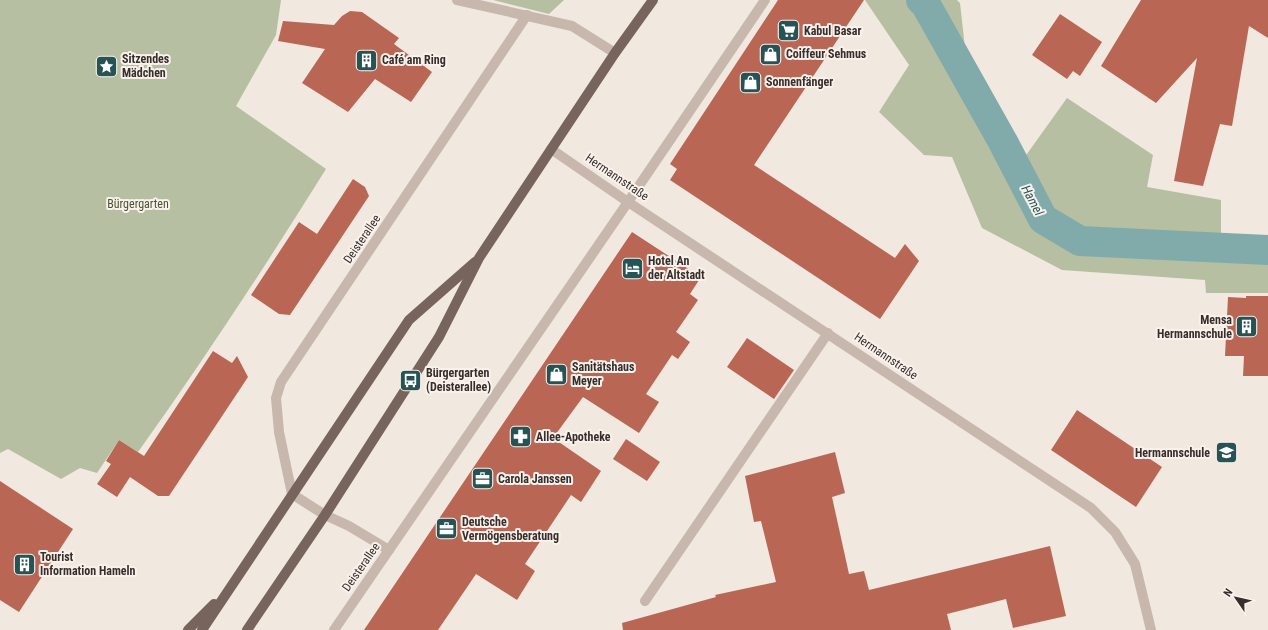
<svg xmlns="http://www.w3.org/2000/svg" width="1268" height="630" viewBox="0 0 1268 630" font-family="'Roboto Condensed',sans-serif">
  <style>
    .green { fill: #b6bfa1 }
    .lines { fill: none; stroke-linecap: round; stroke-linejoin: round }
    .canal { stroke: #81abaa; stroke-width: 30 }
    .building { fill: #ba6654 }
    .lane { stroke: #c8b7ad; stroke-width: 10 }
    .street { stroke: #c8b7ad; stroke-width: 10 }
    .primary { stroke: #77645d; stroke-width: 10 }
    .labels { text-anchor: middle; stroke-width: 4; stroke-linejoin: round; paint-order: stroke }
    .poi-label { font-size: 12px; font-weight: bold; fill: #372e2b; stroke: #f9f2ec; text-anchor: start }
    .street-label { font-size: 12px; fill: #372e2b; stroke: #f9f2ec }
    .park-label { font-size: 12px; fill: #485331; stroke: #f9f2ec }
    .water-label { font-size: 13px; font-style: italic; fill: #245455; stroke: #f9f2ec }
  </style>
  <rect width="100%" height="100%" fill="#f1e8e0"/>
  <g class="green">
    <path d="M0 0H281L276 35 236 106 326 169C266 265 204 360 138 452L119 440 97 473 80 468 61 479 8 449 0 453Z"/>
    <polygon points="493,0 564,0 549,14"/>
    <polygon points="865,0 957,0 960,3 967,66 1014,172 1067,98 1153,155 1147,187 1221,200 1221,241 1268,247 1268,293 1206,293 1205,280 1062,270 982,228 952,157 924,155 879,112 909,65"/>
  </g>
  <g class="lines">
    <polyline class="canal" points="921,0 926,5 1003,142 1043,219 1080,241 1268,250"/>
  </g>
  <g class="building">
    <polygon points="778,0 864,0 754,165 895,258 905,244 919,261 880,319 670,180 677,169 670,164"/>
    <polygon points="1141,0 1268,0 1268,38 1249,26 1232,126 1220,124 1203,186 1174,181 1197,58 1156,103 1101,66"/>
    <polygon points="350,11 362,12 399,38 394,44 432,72 411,102 375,79 348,112 302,83 325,49 278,41 283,21 334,25 342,16"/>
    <polygon points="1060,14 1102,42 1080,76 1073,71 1067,79 1032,55"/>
    <polygon points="353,179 365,187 369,196 290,315 279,314 251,295 299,222 317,234"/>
    <polygon points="632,232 701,277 690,294 698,300 676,332 690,342 678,359 672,355 646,394 659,402 639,433 583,397 553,438 601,471 581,502 571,495 525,564 535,571 517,600 476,574 438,630 364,630"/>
    <polygon points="1246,296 1268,296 1268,376 1243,376 1244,356 1225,356 1228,297 1246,298"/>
    <polygon points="747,338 794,370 774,399 727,367"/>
    <polygon points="213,351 232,363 237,356 248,377 169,496 158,496 130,477 117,497 97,484 111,464 106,461 119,440 144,456"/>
    <polygon points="1077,410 1162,467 1136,507 1051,450"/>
    <polygon points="626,439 660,462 647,481 613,459"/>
    <polygon points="835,452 845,493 832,497 849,574 864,571 869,590 1050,546 1066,616 1013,628 1006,599 947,614 951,630 623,630 622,623 716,597 715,595 776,582 761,521 754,522 745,476"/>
    <polygon points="0,481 73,529 19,612 0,600"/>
  </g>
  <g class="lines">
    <g class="lane">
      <polyline points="389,550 349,526 325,515 292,494 279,432 276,398 281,382 527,15"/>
      <polyline points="645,601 828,333"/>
      <polyline points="334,630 628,202 765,0"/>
    </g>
    <g class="street">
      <polyline points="457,0 572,26 615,53"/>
      <polyline points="551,149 628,202 1091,508 1115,532 1135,564 1151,630"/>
    </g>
    <g class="primary">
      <polyline points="188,630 214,604"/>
      <polyline points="202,630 409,320 475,262"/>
      <polyline points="247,630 325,515 439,337 479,258 615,53 653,0"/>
    </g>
  </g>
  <defs>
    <symbol id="supermarket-square" viewBox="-11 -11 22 22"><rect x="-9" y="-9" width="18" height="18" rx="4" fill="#245455" stroke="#f9f2ec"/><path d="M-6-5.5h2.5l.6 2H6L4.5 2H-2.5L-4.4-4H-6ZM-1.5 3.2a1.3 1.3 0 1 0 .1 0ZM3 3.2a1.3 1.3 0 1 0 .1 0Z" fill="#fff"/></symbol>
    <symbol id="shop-square" viewBox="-11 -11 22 22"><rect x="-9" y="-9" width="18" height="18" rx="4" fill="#245455" stroke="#f9f2ec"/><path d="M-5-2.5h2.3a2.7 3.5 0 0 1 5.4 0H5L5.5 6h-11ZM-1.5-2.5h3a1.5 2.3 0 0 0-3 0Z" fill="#fff"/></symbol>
    <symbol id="building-square" viewBox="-11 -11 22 22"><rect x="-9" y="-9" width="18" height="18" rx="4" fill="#245455" stroke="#f9f2ec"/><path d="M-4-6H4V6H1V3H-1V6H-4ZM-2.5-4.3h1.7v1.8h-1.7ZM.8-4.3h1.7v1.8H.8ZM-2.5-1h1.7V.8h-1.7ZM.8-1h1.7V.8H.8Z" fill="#fff"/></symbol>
    <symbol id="sight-square" viewBox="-11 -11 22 22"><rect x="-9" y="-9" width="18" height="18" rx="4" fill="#245455" stroke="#f9f2ec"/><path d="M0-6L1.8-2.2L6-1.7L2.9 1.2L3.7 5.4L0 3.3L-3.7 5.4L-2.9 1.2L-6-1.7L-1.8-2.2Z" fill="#fff"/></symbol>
    <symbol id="hotel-square" viewBox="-11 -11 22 22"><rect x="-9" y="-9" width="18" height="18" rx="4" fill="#245455" stroke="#f9f2ec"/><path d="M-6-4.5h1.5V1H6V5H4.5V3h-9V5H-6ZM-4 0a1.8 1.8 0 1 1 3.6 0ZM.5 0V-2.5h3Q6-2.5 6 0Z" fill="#fff"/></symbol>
    <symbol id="bus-square" viewBox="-11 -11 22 22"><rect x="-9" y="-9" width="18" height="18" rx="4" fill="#245455" stroke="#f9f2ec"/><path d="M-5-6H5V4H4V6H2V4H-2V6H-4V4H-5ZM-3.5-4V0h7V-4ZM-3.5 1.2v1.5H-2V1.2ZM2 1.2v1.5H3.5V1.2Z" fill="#fff"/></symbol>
    <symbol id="pharmacy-square" viewBox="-11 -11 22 22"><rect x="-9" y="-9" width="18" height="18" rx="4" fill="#245455" stroke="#f9f2ec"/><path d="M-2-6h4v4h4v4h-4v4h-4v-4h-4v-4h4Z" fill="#fff"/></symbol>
    <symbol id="school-square" viewBox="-11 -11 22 22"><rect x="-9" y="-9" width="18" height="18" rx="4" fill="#245455" stroke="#f9f2ec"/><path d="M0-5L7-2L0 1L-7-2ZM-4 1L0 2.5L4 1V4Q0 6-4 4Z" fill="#fff"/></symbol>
    <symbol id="office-square" viewBox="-11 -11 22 22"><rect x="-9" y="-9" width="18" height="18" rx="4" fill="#245455" stroke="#f9f2ec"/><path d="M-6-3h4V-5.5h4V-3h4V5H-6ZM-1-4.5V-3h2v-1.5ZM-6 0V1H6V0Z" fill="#fff"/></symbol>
  </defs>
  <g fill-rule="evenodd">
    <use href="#supermarket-square" x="776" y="18" width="25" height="25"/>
    <use href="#shop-square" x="758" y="42" width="25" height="25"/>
    <use href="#building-square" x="354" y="48" width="25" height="25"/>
    <use href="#sight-square" x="94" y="54" width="25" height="25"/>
    <use href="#shop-square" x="738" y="70" width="25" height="25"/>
    <use href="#hotel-square" x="620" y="256" width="25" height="25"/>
    <use href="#building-square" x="1234" y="314" width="25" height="25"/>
    <use href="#shop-square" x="544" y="362" width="25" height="25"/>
    <use href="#bus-square" x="398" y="368" width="25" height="25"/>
    <use href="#pharmacy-square" x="508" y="424" width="25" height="25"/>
    <use href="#school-square" x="1214" y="440" width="25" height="25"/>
    <use href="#office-square" x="470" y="466" width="25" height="25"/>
    <use href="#office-square" x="434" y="516" width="25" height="25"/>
    <use href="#building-square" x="12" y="552" width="25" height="25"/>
  </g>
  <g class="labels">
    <g class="poi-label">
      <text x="804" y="35">Kabul Basar</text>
      <text x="786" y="58">Coiffeur Sehmus</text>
      <text x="122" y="63">Sitzendes<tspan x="122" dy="14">Mädchen</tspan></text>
      <text x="382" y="64">Café am Ring</text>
      <text x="766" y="86">Sonnenfänger</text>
      <text x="648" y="265">Hotel An<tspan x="648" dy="14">der Altstadt</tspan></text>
      <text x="1232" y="324" text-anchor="end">Mensa<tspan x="1232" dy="14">Hermannschule</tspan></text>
      <text x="572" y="371">Sanitätshaus<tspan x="572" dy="14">Meyer</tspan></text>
      <text x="426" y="377">Bürgergarten<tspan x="426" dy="14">(Deisterallee)</tspan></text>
      <text x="536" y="441">Allee-Apotheke</text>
      <text x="1210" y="457" text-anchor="end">Hermannschule</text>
      <text x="498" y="483">Carola Janssen</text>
      <text x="462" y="526">Deutsche<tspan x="462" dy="14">Vermögensberatung</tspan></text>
      <text x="40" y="561">Tourist<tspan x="40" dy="14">Information Hameln</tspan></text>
    </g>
    <g class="street-label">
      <text transform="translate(617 177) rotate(34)" y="4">Hermannstraße</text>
      <text transform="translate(362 239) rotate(-56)" y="4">Deisterallee</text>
      <text transform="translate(886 356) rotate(34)" y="4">Hermannstraße</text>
      <text transform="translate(361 567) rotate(-55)" y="4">Deisterallee</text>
    </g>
    <g class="park-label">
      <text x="138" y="208">Bürgergarten</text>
    </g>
    <g class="water-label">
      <text transform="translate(1033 200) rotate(62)" y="5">Hamel</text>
    </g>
  </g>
  <g transform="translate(1236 598) rotate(304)" stroke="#f9f2ec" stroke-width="3" paint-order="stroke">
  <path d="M0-3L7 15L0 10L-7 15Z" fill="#372e2b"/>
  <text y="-6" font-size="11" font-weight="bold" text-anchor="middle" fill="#372e2b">N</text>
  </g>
</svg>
